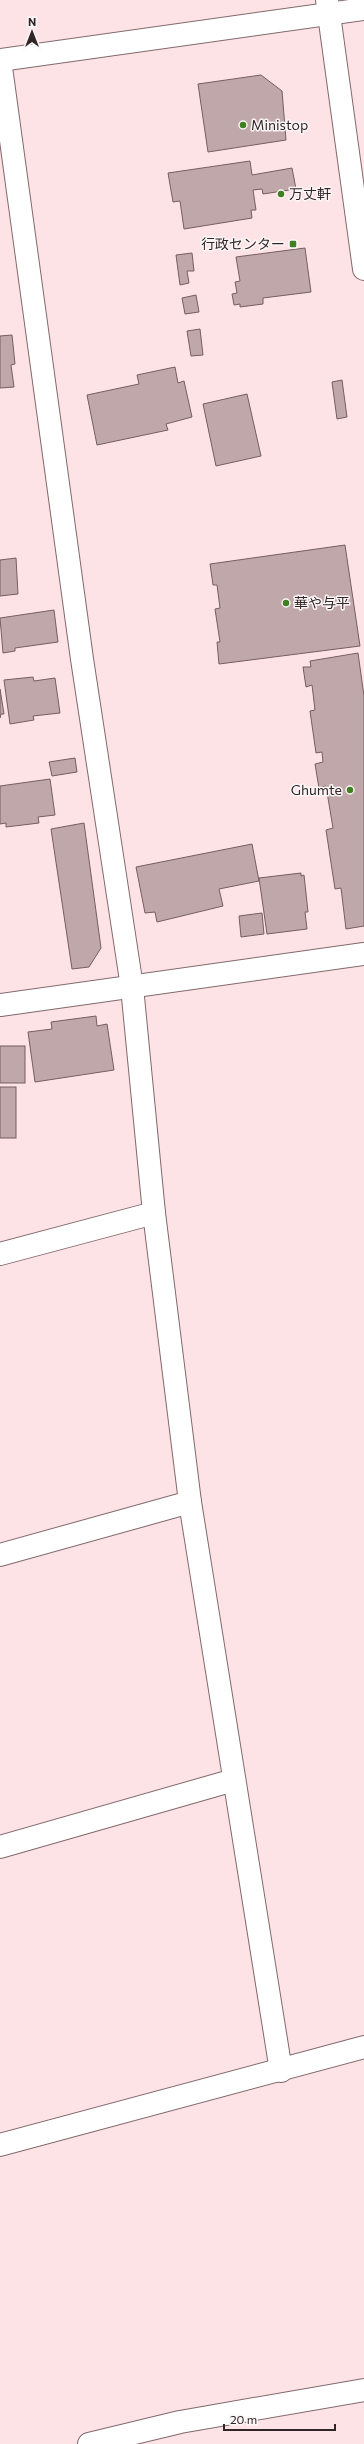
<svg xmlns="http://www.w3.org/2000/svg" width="364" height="2444" viewBox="0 0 364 2444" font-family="Commissioner,'Noto Sans JP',sans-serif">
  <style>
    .building { fill: #c0a7aa; stroke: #755e61 }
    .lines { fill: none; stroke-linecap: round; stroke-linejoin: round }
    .street-casing { stroke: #81696c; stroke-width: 24 }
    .secondary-casing { stroke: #81696c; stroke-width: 24 }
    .street { stroke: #fff; stroke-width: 22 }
    .secondary { stroke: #fff; stroke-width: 22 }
    .poi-dot { fill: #3f8021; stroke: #fcf6f7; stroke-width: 1.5 }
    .labels { text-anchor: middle; stroke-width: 3; stroke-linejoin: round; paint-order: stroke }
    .poi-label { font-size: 14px; fill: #302627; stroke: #fcf6f7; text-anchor: start }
  </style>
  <rect width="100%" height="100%" fill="#fee3e6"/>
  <g class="building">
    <polygon points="261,75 282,91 286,140 208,152 198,84"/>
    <polygon points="250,161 252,175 292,168 296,189 263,194 262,189 253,190 256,210 251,210 252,218 184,229 180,201 173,202 168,173"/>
    <polygon points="305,248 311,292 263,298 263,304 240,307 240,304 234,305 232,294 237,293 235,282 240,281 236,257"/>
    <polygon points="192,253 194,271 187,271 189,283 180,285 176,255"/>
    <polygon points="196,295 199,312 185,314 182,298"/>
    <polygon points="200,329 203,355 191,356 187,331"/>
    <polygon points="12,335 15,364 11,365 14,387 0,388 0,336"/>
    <polygon points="175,367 178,383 184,381 192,417 166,424 168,430 97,445 87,395 139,384 137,375"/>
    <polygon points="342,380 347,417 337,419 332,382"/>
    <polygon points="247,394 261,456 216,466 203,404"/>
    <polygon points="345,545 360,646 219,664 217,642 220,642 215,609 220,608 217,585 213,585 210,564"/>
    <polygon points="16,558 18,594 0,596 0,560"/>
    <polygon points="54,610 58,642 15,648 15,651 3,653 0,618"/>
    <polygon points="358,653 364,696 364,926 346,929 341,888 335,889 326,830 333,828 326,786 319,788 315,764 323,762 322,752 316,753 310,711 315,710 312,685 306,687 303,667 311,667 310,661"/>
    <polygon points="33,677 34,681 55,678 60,713 33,716 34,720 10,724 4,680"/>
    <polygon points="0,689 4,714 1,714 0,718"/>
    <polygon points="75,758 77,772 52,776 49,762"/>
    <polygon points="50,779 55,815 38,817 39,823 6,827 6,823 0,824 0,786"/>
    <polygon points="84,823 101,948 89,967 72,969 51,829"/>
    <polygon points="252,844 259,881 219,889 223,906 157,922 155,912 145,913 136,867"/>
    <polygon points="301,873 301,876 304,875 308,912 305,912 307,929 267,934 259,878"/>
    <polygon points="262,913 264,934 241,937 239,916"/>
    <polygon points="96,1016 97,1026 107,1024 114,1070 35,1082 28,1032 52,1029 51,1022"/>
    <rect x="0" y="1046" width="25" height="37"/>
    <rect x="0" y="1087" width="16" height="51"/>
  </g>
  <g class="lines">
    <defs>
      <g id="street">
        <polyline points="0,60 82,659 132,987 154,1213 190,1502 281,2071"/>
        <polyline points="0,1254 154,1213"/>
        <polyline points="0,1555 190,1502"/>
        <polyline points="0,1847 234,1780"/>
        <polyline points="0,2145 364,2047"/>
      </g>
      <g id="secondary">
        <polyline points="327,0 364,269"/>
        <polyline points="0,60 364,9"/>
        <polyline points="0,1005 364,954"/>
        <polyline points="89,2444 180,2422 364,2390"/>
      </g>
    </defs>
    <use href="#street" class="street-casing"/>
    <use href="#secondary" class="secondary-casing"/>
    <use href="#street" class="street"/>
    <use href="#secondary" class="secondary"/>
  </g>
  <g class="poi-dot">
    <circle cx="243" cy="125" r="4"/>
    <circle cx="281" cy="194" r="4"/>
    <rect x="289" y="240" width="8" height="8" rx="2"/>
    <circle cx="286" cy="603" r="4"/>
    <circle cx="350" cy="790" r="4"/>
  </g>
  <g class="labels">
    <g class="poi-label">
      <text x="251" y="130">Ministop</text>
      <text x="289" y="199">万丈軒</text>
      <text x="285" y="249" text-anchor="end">行政センター</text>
      <text x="294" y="608">華や与平</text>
      <text x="342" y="795" text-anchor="end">Ghumte</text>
    </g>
  </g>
  <g transform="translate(32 32)" stroke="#fcf6f7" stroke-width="3" paint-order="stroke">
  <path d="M0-3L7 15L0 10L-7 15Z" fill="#302627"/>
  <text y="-6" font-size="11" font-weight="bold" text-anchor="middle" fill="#302627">N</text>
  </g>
  <path d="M224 2424v6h111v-6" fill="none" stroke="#302627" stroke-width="2"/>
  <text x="230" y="2424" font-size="12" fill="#302627" stroke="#fcf6f7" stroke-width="3" paint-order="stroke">20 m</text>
</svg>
